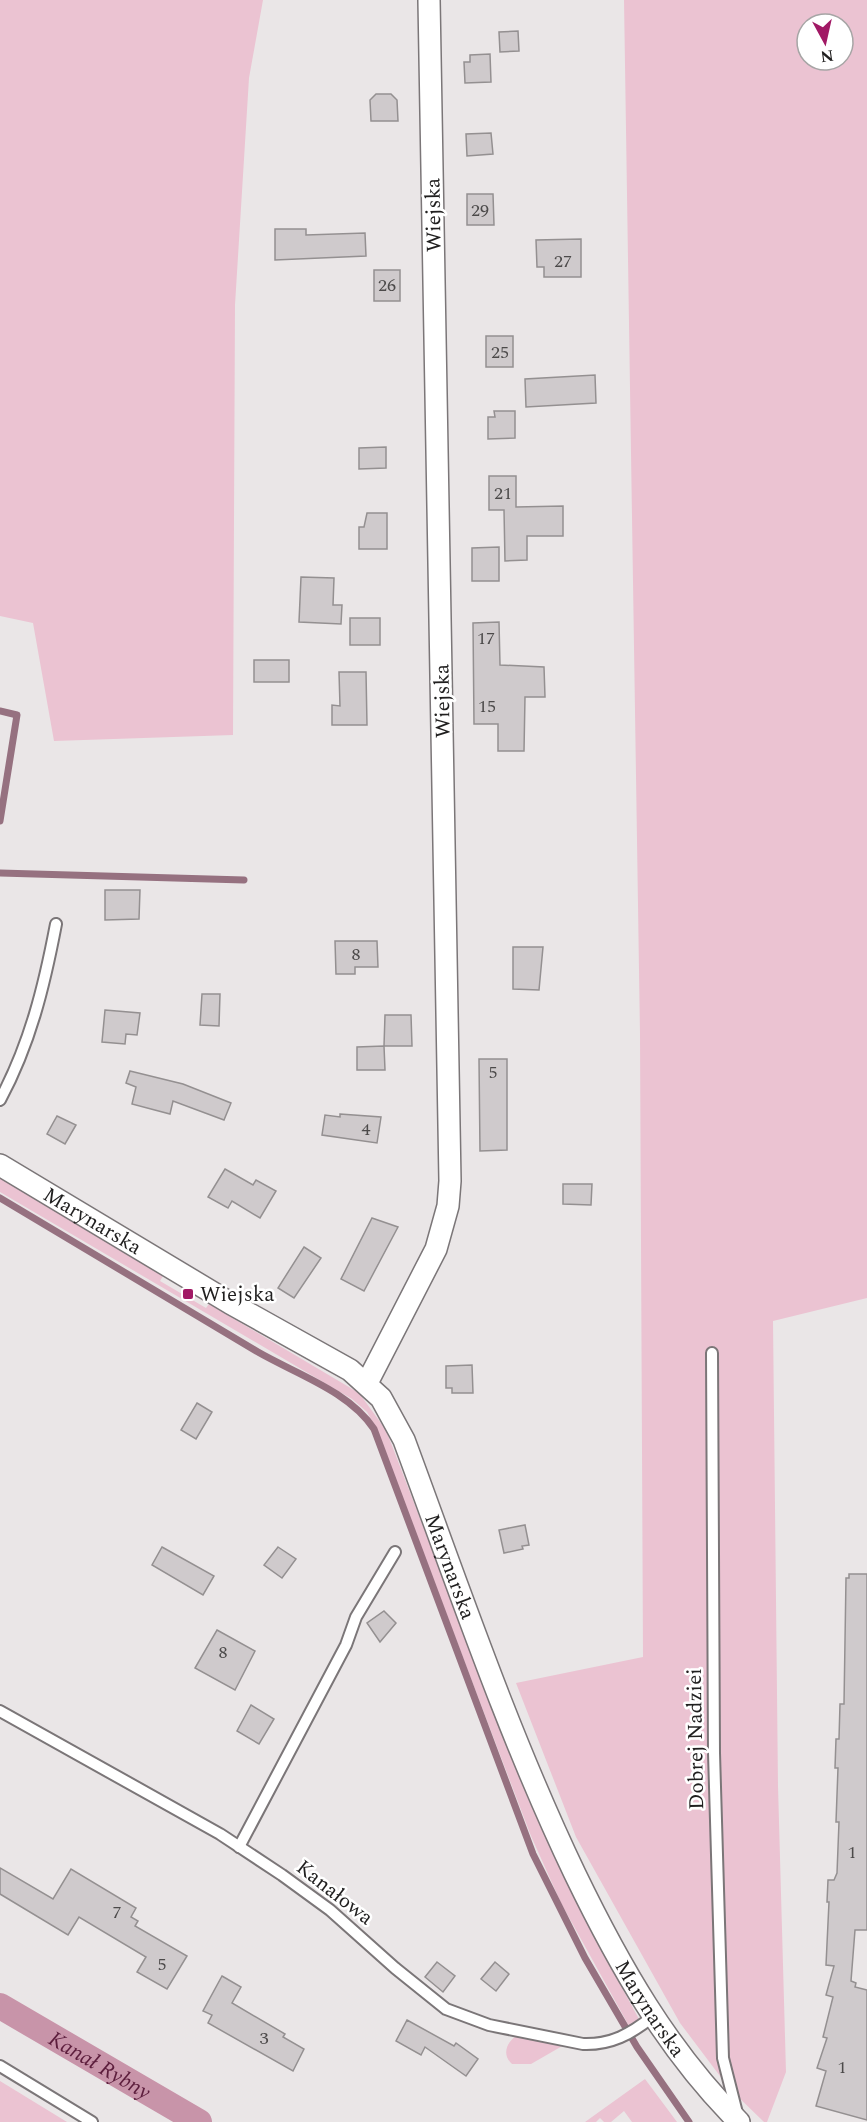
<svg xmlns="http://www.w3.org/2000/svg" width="867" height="2122" viewBox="0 0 867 2122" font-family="Spectral,serif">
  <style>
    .green { fill: #ebc3d2; fill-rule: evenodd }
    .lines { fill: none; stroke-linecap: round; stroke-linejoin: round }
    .stream { stroke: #967180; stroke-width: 7 }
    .canal { stroke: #c894a9; stroke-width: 26 }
    .building { fill: #cfcacc; stroke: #949091; stroke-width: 1.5 }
    .service-casing { stroke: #7b7678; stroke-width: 14 }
    .minor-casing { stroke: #7b7678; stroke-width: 24 }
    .service { stroke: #fff; stroke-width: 10 }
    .minor { stroke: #fff; stroke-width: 21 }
    .poi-dot { fill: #a11965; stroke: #fff; stroke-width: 2 }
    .labels { text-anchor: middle; stroke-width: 5; stroke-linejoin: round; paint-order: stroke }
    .number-label { font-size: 18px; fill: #4c4a4a }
    .street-label { font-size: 21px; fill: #201f1f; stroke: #fff }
    .poi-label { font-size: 21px; fill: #201f1f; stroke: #fff; text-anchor: start }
    .water-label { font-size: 22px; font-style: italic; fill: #5d1e3d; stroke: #fff }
  </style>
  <rect width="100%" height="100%" fill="#eae6e7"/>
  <g class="green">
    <polygon points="0,0 263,0 249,78 235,305 233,735 54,741 33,623 0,616"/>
    <path d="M624 0H867V1298L773 1321 778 1786 786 2072 767 2122H764L729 2088 680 2023 576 1837 516 1683 643 1657 640 1034ZM807 24H843V60H807Z"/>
    <polygon points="0,1178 163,1276 160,1281 206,1308 209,1304 359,1393 386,1430 528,1799 595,1938 640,2021 629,2026 561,1903 531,1836 374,1424 367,1412 352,1399 0,1192"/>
    <path d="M516 2036 564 2045 531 2064H512C502 2055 506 2043 516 2036Z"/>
    <polygon points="645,2079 677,2122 632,2122 624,2111 611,2122 604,2122 600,2118 596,2122 585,2122"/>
    <polygon points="0,2081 67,2122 0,2122"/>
  </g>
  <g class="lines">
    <g class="stream">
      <polyline points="0,711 17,715 0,821"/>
      <polyline points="0,873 244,880"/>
      <path d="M0 1198C86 1249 172 1301 258 1352 296 1374 349 1391 374 1429L533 1854 585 1958 637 2047 689 2122"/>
    </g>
    <path class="canal" id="s1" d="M0 2006 199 2122"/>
  </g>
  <g class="building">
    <polygon points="518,31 519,51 500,52 499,32"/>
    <polygon points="490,54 491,82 465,83 464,62 470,62 470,55"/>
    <polygon points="376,94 391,94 397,100 398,121 371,121 370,100"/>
    <polygon points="491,133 493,154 467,156 466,134"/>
    <polygon points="467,194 493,194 494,225 467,225"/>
    <polygon points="275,229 306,229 306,235 365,233 366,256 275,260"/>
    <polygon points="581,239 581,277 544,277 544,267 537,267 536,240"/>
    <rect x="374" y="270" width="26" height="31"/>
    <rect x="486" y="336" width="27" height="31"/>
    <polygon points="595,375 596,403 526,407 525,379"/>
    <polygon points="494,411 515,411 515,438 488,439 488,417 495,417"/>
    <polygon points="386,447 386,468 359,469 359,448"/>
    <polygon points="489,476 516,476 516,507 563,506 563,536 527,536 527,560 505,561 504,510 489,510"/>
    <polygon points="367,513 387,513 387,549 359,549 359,527 364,527"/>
    <polygon points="499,547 499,581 472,581 472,548"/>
    <polygon points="301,577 334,578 333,605 342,605 341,624 299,622"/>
    <rect x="350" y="618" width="30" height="27"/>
    <polygon points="499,622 500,665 544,667 545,697 525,697 524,751 498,751 498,724 474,724 473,623"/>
    <rect x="254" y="660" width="35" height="22"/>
    <polygon points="339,672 366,672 367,725 332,725 332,705 340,706"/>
    <polygon points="105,890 140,890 139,919 105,920"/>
    <polygon points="335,941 377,941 378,967 355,967 355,974 336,974"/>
    <polygon points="513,947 543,947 539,990 513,989"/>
    <polygon points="202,994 220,994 219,1026 200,1025"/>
    <polygon points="105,1010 140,1013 137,1035 126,1034 125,1044 102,1042"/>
    <polygon points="385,1015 411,1015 412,1046 384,1046"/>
    <polygon points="384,1046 385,1070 357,1070 357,1047"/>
    <polygon points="479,1059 507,1059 507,1150 480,1151"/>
    <polygon points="130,1071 183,1084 231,1103 224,1120 173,1101 170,1114 132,1104 136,1087 126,1083"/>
    <polygon points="340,1114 381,1117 377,1143 322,1135 325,1115 340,1117"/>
    <polygon points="57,1116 76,1125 65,1144 47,1134"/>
    <polygon points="225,1169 253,1185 256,1180 276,1191 260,1218 232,1201 228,1208 208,1197"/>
    <polygon points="563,1184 592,1184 591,1205 563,1204"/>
    <polygon points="372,1218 398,1227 364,1291 341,1279"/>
    <polygon points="304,1247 321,1258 294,1298 278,1288"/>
    <polygon points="472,1365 473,1393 452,1393 452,1388 446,1388 446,1366"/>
    <polygon points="197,1403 212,1412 196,1439 181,1430"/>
    <polygon points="525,1525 529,1545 522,1546 523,1549 504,1553 499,1530"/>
    <polygon points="162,1547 214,1576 203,1595 152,1565"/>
    <polygon points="278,1547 296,1559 282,1578 264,1565"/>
    <polygon points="849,1574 867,1574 867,1930 855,1930 851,1981 856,1983 855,1987 867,1990 867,2120 816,2106 826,2071 817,2068 827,2038 823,2037 833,1997 826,1995 834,1966 826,1965 829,1902 827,1902 828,1880 834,1880 837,1873 839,1822 836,1822 838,1768 835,1768 836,1739 839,1739 840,1704 844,1704 846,1578 849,1578"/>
    <polygon points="384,1611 396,1623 380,1642 367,1623"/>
    <polygon points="217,1630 255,1651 235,1690 195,1668"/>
    <polygon points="251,1705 274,1719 259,1744 237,1731"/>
    <polygon points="0,1868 53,1899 71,1869 136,1908 131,1917 138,1921 135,1926 187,1956 167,1989 137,1972 146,1957 79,1917 68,1935 0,1894"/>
    <polygon points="437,1962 455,1976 443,1992 425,1977"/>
    <polygon points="495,1962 509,1974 496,1991 481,1979"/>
    <polygon points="222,1976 241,1987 232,2003 285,2034 283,2037 304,2049 293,2071 208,2023 212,2015 203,2011"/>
    <polygon points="407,2020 454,2046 456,2043 478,2059 466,2076 425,2047 421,2055 396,2041"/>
  </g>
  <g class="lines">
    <defs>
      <g id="service">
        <path d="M0 1100C30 1044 44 987 56 924"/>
        <polyline points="712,1353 714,1753 723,2058 737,2113"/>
        <path d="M0 1711 220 1834 282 1875 330 1910 395 1968 446 2009 489 2025 583 2044C611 2045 631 2034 652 2017"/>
        <polyline points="239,1847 346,1645 356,1617 395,1552"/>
        <polyline points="0,2066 92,2122"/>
      </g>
      <g id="minor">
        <path id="s2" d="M0 1165 230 1303 350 1370 381 1398 404 1440C458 1586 508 1734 575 1874 619 1965 667 2050 739 2122"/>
        <polyline points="367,1383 436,1249 448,1206 450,1181 429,0"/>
      </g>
    </defs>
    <use href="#service" class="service-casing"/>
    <use href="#minor" class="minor-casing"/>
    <use href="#service" class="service"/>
    <use href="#minor" class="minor"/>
  </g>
  <rect class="poi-dot" x="182" y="1288" width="12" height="12" rx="3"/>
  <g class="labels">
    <g class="number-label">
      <text x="480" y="216">29</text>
      <text x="563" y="267">27</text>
      <text x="387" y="291">26</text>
      <text x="500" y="358">25</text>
      <text x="503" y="499">21</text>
      <text x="486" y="644">17</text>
      <text x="487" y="712">15</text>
      <text x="356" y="960">8</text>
      <text x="493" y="1078">5</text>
      <text x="366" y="1135">4</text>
      <text x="223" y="1658">8</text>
      <text x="852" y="1858">1</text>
      <text x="117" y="1918">7</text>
      <text x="162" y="1970">5</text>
      <text x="264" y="2044">3</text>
      <text x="842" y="2073">1</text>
    </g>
    <g class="street-label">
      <text transform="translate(433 215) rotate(-91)" y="7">Wiejska</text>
      <text transform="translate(442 701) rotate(-91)" y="7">Wiejska</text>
      <text dy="7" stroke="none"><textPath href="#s2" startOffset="108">Marynarska</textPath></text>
      <text dy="7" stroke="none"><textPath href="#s2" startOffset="630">Marynarska</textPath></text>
      <text transform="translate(695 1739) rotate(-91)" y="7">Dobrej Nadziei</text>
      <text transform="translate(335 1892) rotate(38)" y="7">Kanałowa</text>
      <text dy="7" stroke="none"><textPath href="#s2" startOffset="1116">Marynarska</textPath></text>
    </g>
    <g class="poi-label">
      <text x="200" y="1301">Wiejska</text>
    </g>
    <g class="water-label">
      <text dy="8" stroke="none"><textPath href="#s1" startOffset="116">Kanał Rybny</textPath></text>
    </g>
  </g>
  <g transform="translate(825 42) rotate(172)"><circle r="28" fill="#ffffff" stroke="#a6a5a5" stroke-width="1.5"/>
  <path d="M0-4.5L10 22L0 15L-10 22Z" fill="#a11965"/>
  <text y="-9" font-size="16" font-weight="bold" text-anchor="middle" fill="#201f1f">N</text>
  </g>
</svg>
